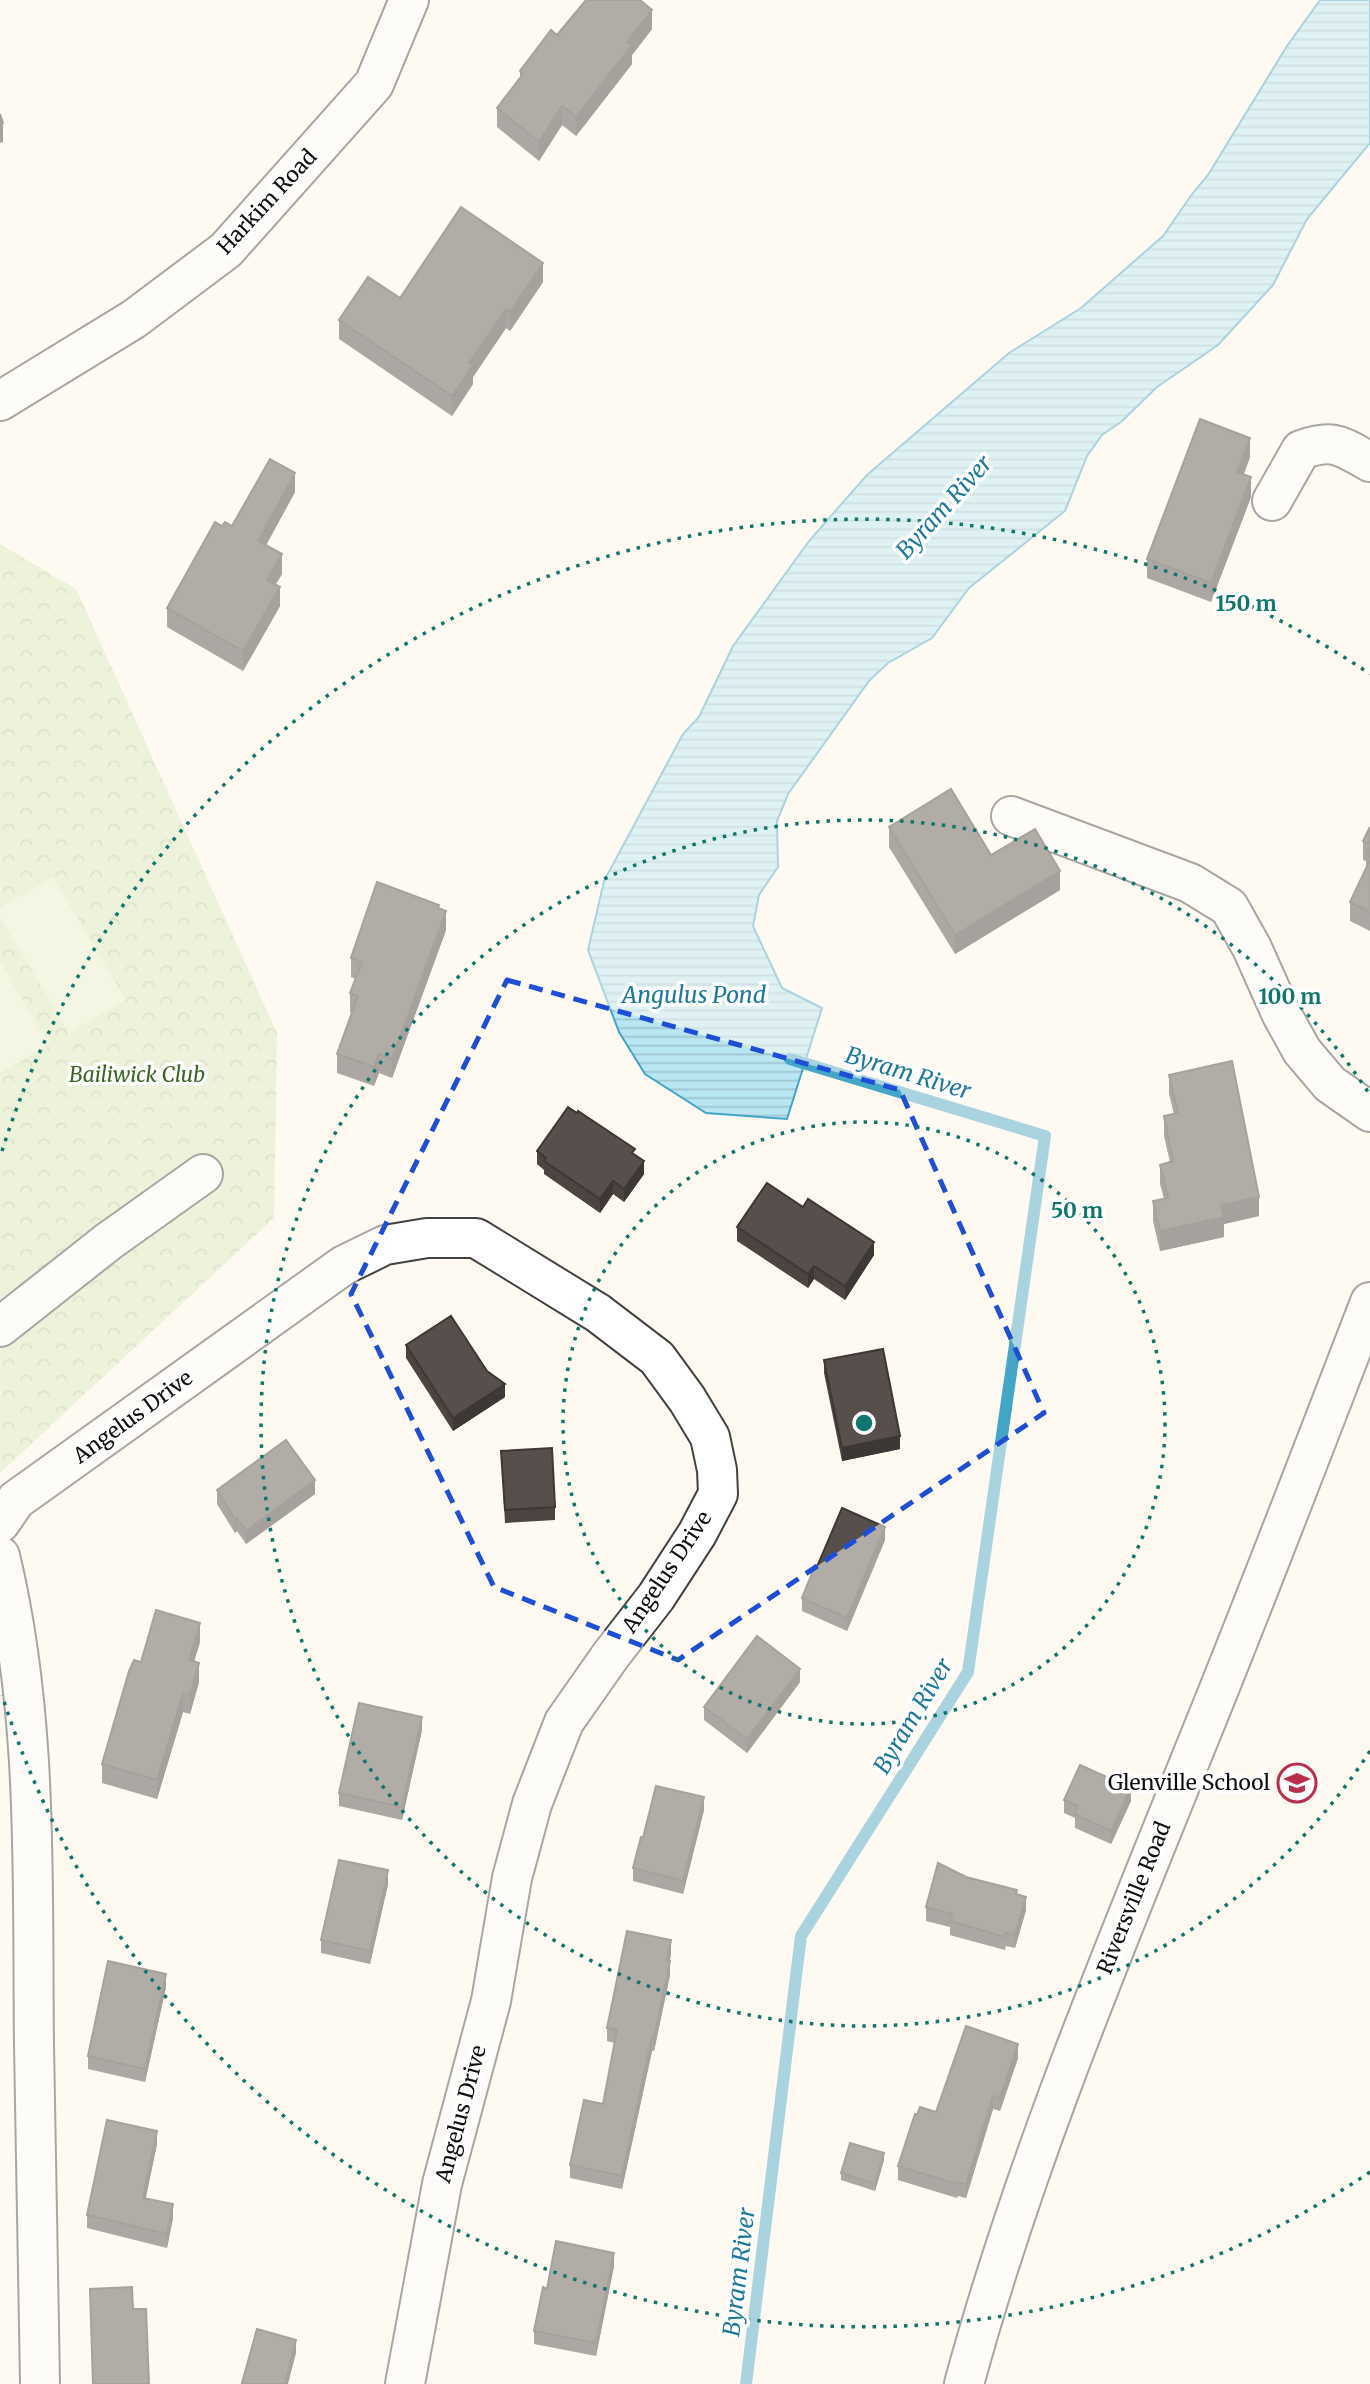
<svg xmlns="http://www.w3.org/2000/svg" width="1370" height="2384" viewBox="0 0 1370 2384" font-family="Merriweather,serif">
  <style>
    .park { fill: url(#park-crowns) }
    .pitch { fill: #e9efce }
    .water { fill: url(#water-rules); stroke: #44a6c7; stroke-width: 2 }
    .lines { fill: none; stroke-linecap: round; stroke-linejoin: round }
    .stream { stroke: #44a6c7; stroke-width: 12 }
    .minor-casing { stroke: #424242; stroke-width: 42 }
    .minor { stroke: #fff; stroke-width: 38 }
    .wall { fill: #4b4441 }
    .shaded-wall { fill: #3d3735 }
    .building { fill: #574f4c; stroke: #3d3735; stroke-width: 2 }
    .marked { fill: none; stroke: #1d4ed8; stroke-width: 5; stroke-dasharray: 14 9; stroke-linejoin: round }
    .ring { fill: none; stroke: #0f766e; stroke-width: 3.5; stroke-dasharray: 3.5 7 }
    .labels { text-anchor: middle; stroke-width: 7; stroke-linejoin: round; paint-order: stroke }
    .street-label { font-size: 21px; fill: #0f0f0f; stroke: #fff }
    .park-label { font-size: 21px; font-style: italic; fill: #3a6422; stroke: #fff }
    .poi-label { font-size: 21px; fill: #0f0f0f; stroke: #fff; text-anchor: end }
    .water-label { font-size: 23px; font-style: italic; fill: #1e789b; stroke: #fff }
    .centre { fill: #0f766e; stroke: #fff; stroke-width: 3.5 }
    .ring-label { font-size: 21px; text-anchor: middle; font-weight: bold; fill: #0f766e; stroke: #fff; stroke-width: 7; stroke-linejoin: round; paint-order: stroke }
  </style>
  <defs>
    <pattern id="park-crowns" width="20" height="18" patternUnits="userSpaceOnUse" patternTransform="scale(1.75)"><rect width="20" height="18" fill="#dae8bd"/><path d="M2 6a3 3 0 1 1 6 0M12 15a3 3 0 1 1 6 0" fill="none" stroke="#bac6a1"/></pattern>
    <pattern id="water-rules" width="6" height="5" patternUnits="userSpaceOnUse" patternTransform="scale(1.75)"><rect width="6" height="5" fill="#b9e6f3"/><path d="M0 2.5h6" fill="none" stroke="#9ec4cf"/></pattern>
  </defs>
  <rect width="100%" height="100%" fill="#fefaf2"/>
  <polygon class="park" points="0,544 76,589 277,1033 274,1218 0,1473"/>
  <g class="pitch">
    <polygon points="53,877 126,1000 69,1033 0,917 0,908"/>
    <polygon points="0,961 49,1044 0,1073"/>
  </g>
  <polygon class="water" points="1320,0 1370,0 1370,143 1307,219 1273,285 1218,345 1157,387 1121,422 1102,435 1087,456 1065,511 969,588 932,638 888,663 869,681 788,794 777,821 778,867 759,895 753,926 782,988 822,1008 787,1119 706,1113 645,1074 619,1032 588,950 604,881 683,734 699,717 733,646 809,541 867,475 1009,353 1081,308 1163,236 1192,194 1208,175 1287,46"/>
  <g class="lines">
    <polyline class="stream" points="746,2384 801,1936 968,1672 1045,1136 790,1059"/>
    <defs>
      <g id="minor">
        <polyline points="0,401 134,319 226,250 374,84 409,0"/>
        <path d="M1272 501 1301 450C1334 438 1341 446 1370 462"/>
        <polyline points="1011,816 1190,883 1229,907 1252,948 1281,1013 1302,1051 1330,1084 1370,1112"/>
        <polyline points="0,1327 109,1241 203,1174"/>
        <polyline points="0,1523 16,1500 344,1265 385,1245 427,1238 476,1238 598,1313 657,1358 687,1399 710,1437 717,1470 718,1494 697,1534 656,1597 611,1655 564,1722 532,1804 512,1878 491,2001 442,2184 405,2384"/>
        <path d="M0 1556C39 1718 32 1880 34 2045 35 2158 39 2271 40 2384"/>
        <path d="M964 2384C1023 2167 1110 1959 1194 1751 1255 1602 1312 1452 1370 1302"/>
      </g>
    </defs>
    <use href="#minor" class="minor-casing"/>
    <use href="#minor" class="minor"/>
  </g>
  <g class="wall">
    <polygon points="652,29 632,55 632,64 576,136 562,125 539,161 497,127 497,108 520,78 520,71 557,35"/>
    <polygon points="543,282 510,331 506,328 473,377 473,384 452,416 339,339 339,320 400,298"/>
    <polygon points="1250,457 1244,474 1251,497 1211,602 1147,578 1147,559"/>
    <polygon points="295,492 266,545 282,574 275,585 280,606 243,671 167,627 167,608 222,526 232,526"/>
    <polygon points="889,827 991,855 1060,890 955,954 889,847"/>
    <polygon points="1370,827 1370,931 1350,921 1350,902 1366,868 1366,861 1363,860 1363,841"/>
    <polygon points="439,908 446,930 392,1078 379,1073 374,1086 337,1073 337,1054 352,1013 350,1012 350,993 356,979 351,977 351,958"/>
    <polygon points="1169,1075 1259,1216 1224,1224 1224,1237 1160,1251 1153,1221 1153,1201 1164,1199 1160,1184 1160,1165 1170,1162 1164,1136 1164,1116 1174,1114 1169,1094"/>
    <polygon points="537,1151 635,1154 644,1174 624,1202 613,1194 600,1213 544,1174 544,1170 537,1164"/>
    <polygon points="737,1227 874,1255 845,1300 814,1279 808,1288 737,1241"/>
    <polygon points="406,1345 487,1371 505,1397 453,1431 406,1358"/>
    <polygon points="824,1360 900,1449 842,1461 824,1373"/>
    <polygon points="501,1451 555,1507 555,1520 505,1523"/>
    <polygon points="217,1490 315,1494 246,1544 237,1531 235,1533 217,1504"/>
    <polygon points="885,1540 847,1631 802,1611 802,1598 817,1567"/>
    <polygon points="200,1642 194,1661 199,1682 190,1714 183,1712 157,1799 102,1783 102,1764 141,1662"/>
    <polygon points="800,1682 747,1753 704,1720 704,1707"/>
    <polygon points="422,1730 402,1820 339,1806 339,1793"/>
    <polygon points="1064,1800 1131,1801 1111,1844 1075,1828 1075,1818 1064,1813"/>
    <polygon points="704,1810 683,1894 633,1881 633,1868 643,1838"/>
    <polygon points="388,1884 370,1964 321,1953 321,1940"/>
    <polygon points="1017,1894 1026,1910 1015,1948 1006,1946 1005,1950 953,1936 950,1935 950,1927 926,1921 926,1907"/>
    <polygon points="671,1953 670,1961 670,1975 654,2051 652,2051 622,2189 570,2178 570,2165 603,2104 615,2043 607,2041 607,2028"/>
    <polygon points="166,1987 145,2082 88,2069 88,2056"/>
    <polygon points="1018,2058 1000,2111 993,2109 966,2198 958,2196 957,2198 898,2180 898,2166 917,2115 936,2112"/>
    <polygon points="157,2144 145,2199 173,2218 167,2248 87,2228 87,2215"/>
    <polygon points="884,2160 875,2191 841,2180 841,2173"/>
    <polygon points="614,2266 596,2356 534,2344 534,2331 547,2289"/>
  </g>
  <g class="shaded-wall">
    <polygon points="652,10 652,29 632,55 632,64 576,136 576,117 627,42"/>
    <polygon points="562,106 562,125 539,161 539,142"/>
    <polygon points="3,123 3,142 0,143 0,124"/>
    <polygon points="543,263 543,282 510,331 510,312"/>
    <polygon points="506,309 506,328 473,377 473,384 452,416 452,396 469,363"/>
    <polygon points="1250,438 1250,457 1237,491 1237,472"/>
    <polygon points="295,473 295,492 258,560 258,541"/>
    <polygon points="1251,477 1251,497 1211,602 1211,583"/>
    <polygon points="282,554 282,574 267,599 267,580"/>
    <polygon points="280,587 280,606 243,671 243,651"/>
    <polygon points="1060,871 1060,890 955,954 955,935"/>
    <polygon points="446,911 446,930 392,1078 392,1059"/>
    <polygon points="379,1054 379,1073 374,1086 374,1067"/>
    <polygon points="644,1161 644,1174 624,1202 624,1189"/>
    <polygon points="613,1181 613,1194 600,1213 600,1199"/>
    <polygon points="1259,1197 1259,1216 1224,1224 1224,1237 1160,1251 1160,1231 1221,1205"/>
    <polygon points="874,1242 874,1255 845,1300 845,1286"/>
    <polygon points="814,1266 814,1279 808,1288 808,1274"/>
    <polygon points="505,1384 505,1397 453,1431 453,1418"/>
    <polygon points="900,1436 900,1449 842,1461 842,1448"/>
    <polygon points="315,1480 315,1494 246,1544 246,1531"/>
    <polygon points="237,1518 237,1531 235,1533 235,1520"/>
    <polygon points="885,1527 885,1540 847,1631 847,1618"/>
    <polygon points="200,1623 200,1642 189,1679 189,1660"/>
    <polygon points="199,1663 199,1682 190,1714 190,1695"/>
    <polygon points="800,1669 800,1682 747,1753 747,1739"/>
    <polygon points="183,1693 183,1712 157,1799 157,1780"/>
    <polygon points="422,1717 422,1730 402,1820 402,1807"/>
    <polygon points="1131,1788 1131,1801 1111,1844 1111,1831"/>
    <polygon points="704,1797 704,1810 683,1894 683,1881"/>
    <polygon points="388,1870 388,1884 370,1964 370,1951"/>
    <polygon points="1026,1897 1026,1910 1015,1948 1015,1935"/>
    <polygon points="671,1940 671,1953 667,1974 667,1961"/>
    <polygon points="670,1961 670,1975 654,2051 654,2038"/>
    <polygon points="166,1974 166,1987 145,2082 145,2069"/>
    <polygon points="652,2037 652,2051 622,2189 622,2176"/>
    <polygon points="1018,2044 1018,2058 1000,2111 1000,2098"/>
    <polygon points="993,2096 993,2109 966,2198 966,2185"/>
    <polygon points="157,2131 157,2144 143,2212 143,2198"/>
    <polygon points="884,2153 884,2160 875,2191 875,2184"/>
    <polygon points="173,2204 173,2218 167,2248 167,2234"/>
    <polygon points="614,2253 614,2266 596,2356 596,2343"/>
    <polygon points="296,2340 296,2353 288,2384 285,2384"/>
  </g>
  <g class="building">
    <polygon points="586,0 640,0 652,10 627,42 632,45 576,117 562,106 539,142 497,108 523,74 520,71 551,30 557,35"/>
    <polygon points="0,114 3,123 0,124"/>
    <polygon points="461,207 543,263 510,312 506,309 469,363 473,365 452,396 339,320 368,277 400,298"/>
    <polygon points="1200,419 1250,438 1237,472 1251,477 1211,583 1147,559"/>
    <polygon points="270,459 295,473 258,541 282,554 267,580 280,587 243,651 167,608 215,522 222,526 225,522 232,526"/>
    <polygon points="951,789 991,855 1035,829 1060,871 955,935 889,827"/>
    <polygon points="1370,827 1370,844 1363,841"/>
    <polygon points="1370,847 1370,857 1366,855"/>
    <polygon points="1370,860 1370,912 1350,902"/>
    <polygon points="377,882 439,905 438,908 446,911 392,1059 379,1054 374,1067 337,1054 358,996 350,993 362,962 351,958"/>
    <polygon points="1232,1061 1259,1197 1221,1205 1224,1217 1160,1231 1153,1201 1168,1198 1160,1165 1173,1161 1164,1116 1178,1113 1169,1075"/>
    <polygon points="568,1107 577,1113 578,1111 635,1149 632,1153 644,1161 624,1189 613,1181 600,1199 544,1161 546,1158 537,1151"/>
    <polygon points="767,1183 803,1207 808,1199 874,1242 845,1286 814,1266 808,1274 737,1227"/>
    <polygon points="451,1316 487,1371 505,1384 453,1418 406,1345"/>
    <polygon points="883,1349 900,1436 842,1448 824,1360"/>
    <polygon points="286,1440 315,1480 246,1531 237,1518 235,1520 217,1490"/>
    <polygon points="552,1448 555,1507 505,1510 501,1451"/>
    <polygon points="842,1508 885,1527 847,1618 802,1598 815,1566 817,1567"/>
    <polygon points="156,1610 200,1623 189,1660 199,1663 190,1695 183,1693 157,1780 102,1764 129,1671 134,1660 141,1662"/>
    <polygon points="757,1636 800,1669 747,1739 704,1707"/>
    <polygon points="359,1703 422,1717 402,1807 339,1793"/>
    <polygon points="1080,1765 1131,1788 1111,1831 1075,1814 1078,1806 1064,1800"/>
    <polygon points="656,1786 704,1797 683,1881 633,1868 641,1837 643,1838"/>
    <polygon points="339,1860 388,1870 370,1951 321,1940"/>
    <polygon points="938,1863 966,1877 1017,1890 1016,1894 1026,1897 1015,1935 1006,1933 1005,1937 953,1922 950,1921 952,1914 926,1907"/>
    <polygon points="627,1931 671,1940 667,1961 670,1961 654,2038 652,2037 622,2176 570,2165 584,2100 603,2104 617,2030 607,2028"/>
    <polygon points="108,1961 166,1974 145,2069 88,2056"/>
    <polygon points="966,2026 1018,2044 1000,2098 993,2096 966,2185 958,2182 957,2184 898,2166 915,2114 917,2115 920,2107 936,2112"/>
    <polygon points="107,2120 157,2131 143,2198 173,2204 167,2234 87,2215"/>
    <polygon points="850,2143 884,2153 875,2184 841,2173"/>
    <polygon points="556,2241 614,2253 596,2343 534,2331 543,2287 547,2289"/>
    <polygon points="132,2287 133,2309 146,2309 149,2384 93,2384 90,2289"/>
    <polygon points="257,2329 296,2340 285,2384 246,2384 242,2383"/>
  </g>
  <path d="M0 0H1370V2384H0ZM507 980 900 1090 1044 1413 678 1660 494 1587 351 1294Z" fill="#fefaf2" fill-opacity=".55" fill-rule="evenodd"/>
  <path class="marked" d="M507 980 900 1090 1044 1413 678 1660 494 1587 351 1294Z"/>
  <g class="ring">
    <circle cx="864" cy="1423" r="301"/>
    <path d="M1370 1751A603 603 0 1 1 1370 1095"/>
    <path d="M1370 2172A904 904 0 0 1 2 1695M2 1151A904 904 0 0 1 1370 674"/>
  </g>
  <defs>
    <symbol id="school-ring" viewBox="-11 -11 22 22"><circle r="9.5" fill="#fff" stroke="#b92e4a" stroke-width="1.5"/><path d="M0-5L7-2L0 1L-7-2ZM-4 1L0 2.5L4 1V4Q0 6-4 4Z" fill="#b92e4a"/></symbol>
  </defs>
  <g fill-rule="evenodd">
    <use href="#school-ring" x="1275" y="1761" width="44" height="44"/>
  </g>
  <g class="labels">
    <g class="street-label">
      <text transform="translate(267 202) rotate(-47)" y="7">Harkim Road</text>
      <text transform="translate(133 1417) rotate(-36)" y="7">Angelus Drive</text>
      <text transform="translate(667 1572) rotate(-56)" y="7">Angelus Drive</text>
      <text transform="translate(1134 1898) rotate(-68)" y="7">Riversville Road</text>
      <text transform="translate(461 2114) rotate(-75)" y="7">Angelus Drive</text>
    </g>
    <g class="park-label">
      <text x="137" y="1082">Bailiwick Club</text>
    </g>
    <g class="poi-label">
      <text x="1270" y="1790">Glenville School</text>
    </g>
    <g class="water-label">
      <text transform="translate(944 507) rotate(-48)" y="8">Byram River</text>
      <text x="694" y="1003">Angulus Pond</text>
      <text transform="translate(908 1073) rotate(17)" y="8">Byram River</text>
      <text transform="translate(913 1716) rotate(-59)" y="8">Byram River</text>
      <text transform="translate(739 2272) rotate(-83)" y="8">Byram River</text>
    </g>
  </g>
  <circle cx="864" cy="1423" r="10" class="centre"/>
  <g class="ring-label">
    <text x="1246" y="611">150 m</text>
    <text x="1290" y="1004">100 m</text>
    <text x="1077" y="1218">50 m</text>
  </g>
</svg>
